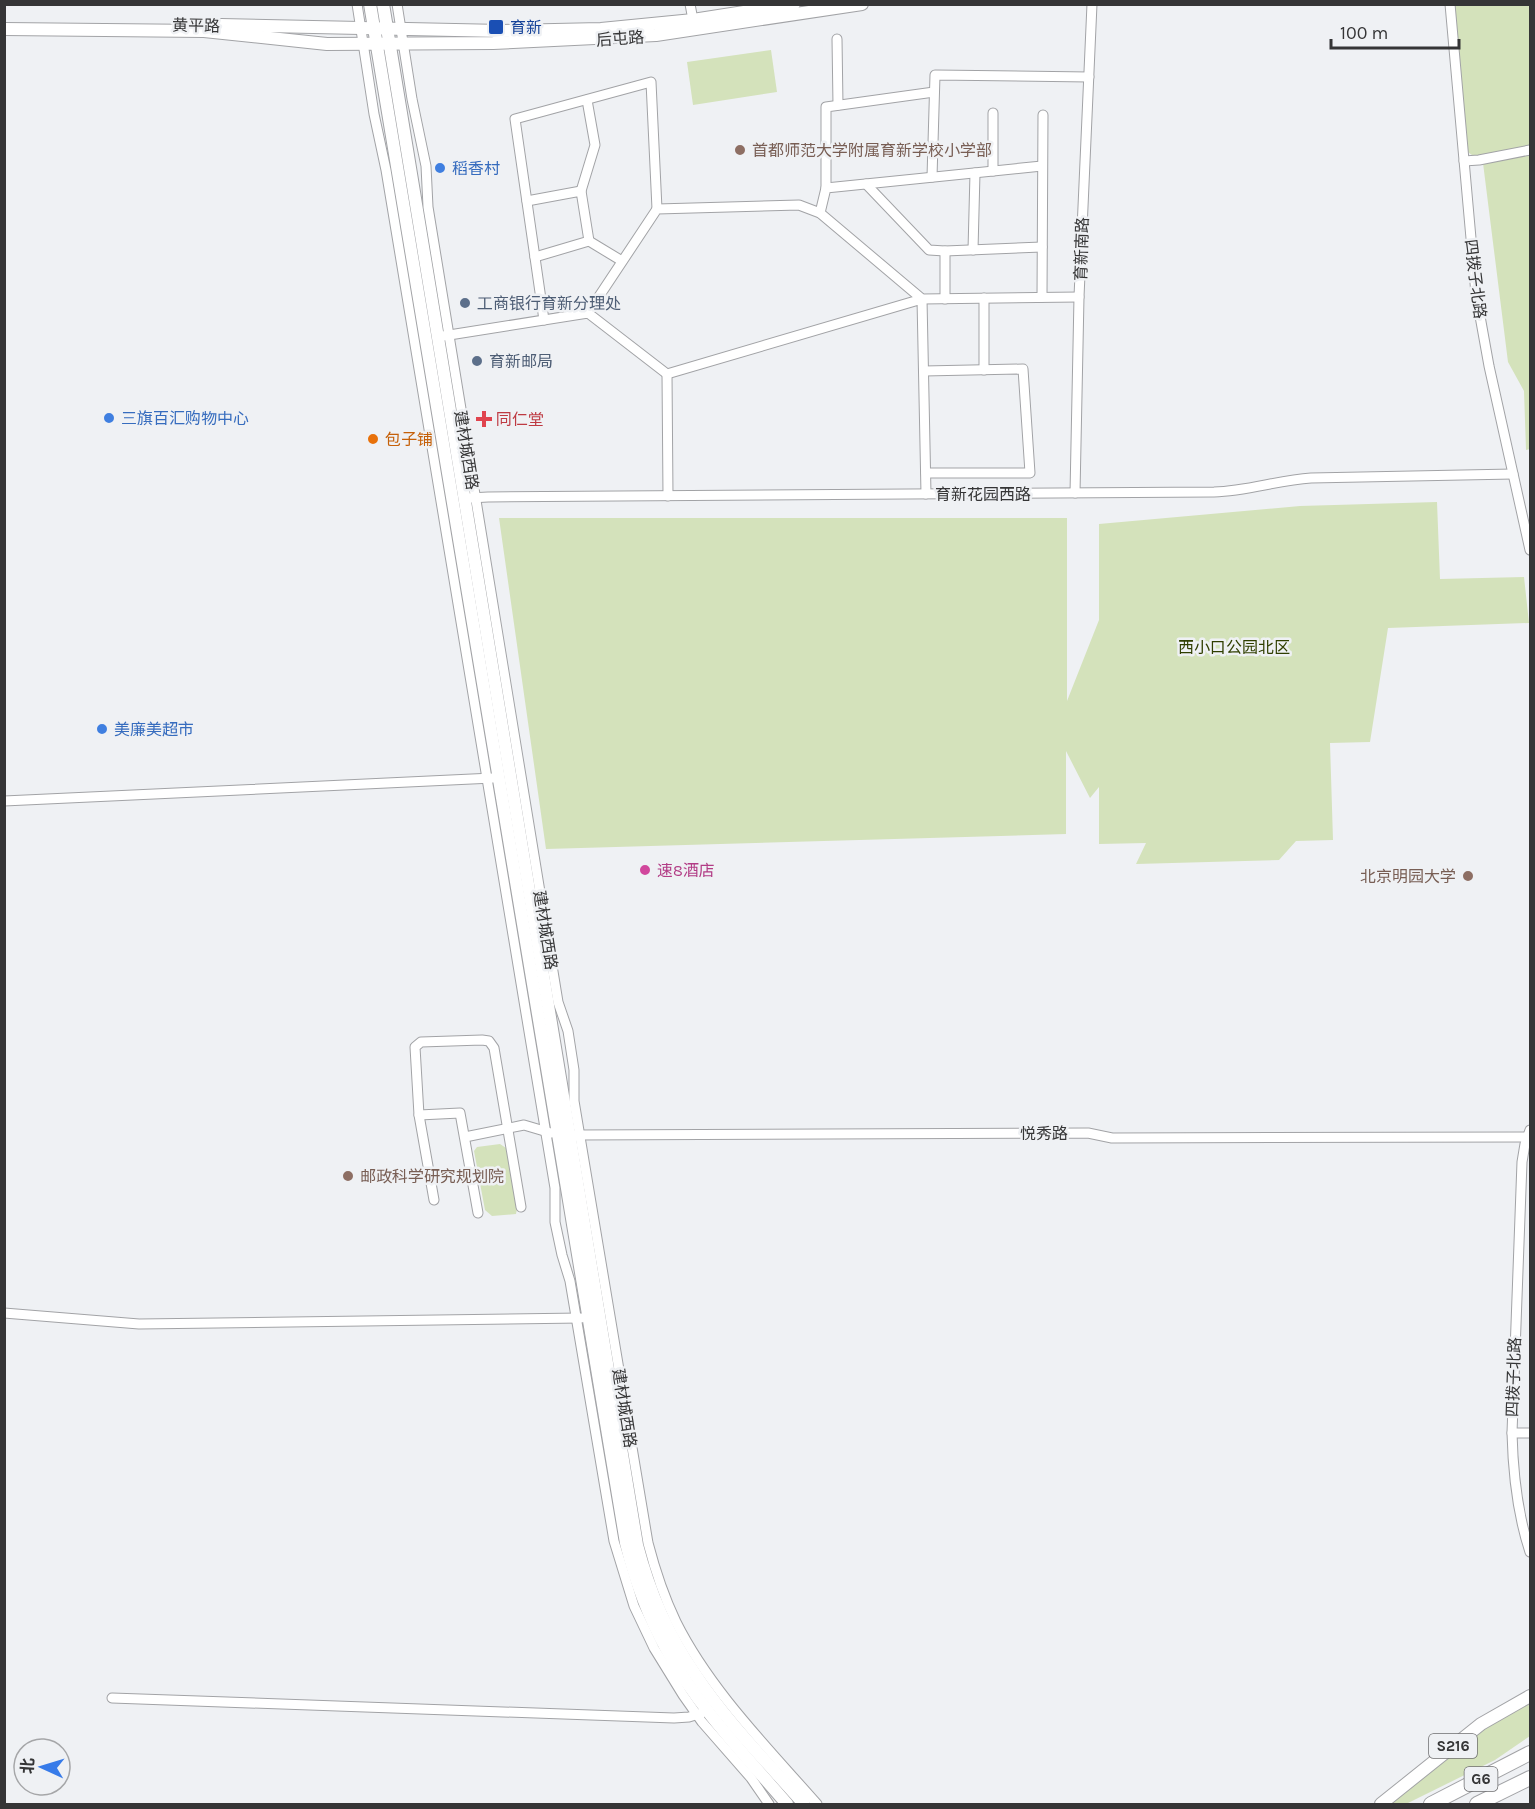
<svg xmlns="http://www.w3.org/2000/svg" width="1535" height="1809" viewBox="0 0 1535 1809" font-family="Karla,'Noto Sans SC',sans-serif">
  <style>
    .green { fill: #d4e2bb }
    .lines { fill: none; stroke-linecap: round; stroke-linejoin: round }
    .minor-casing { stroke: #a2a3a6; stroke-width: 11 }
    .major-casing { stroke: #a2a3a6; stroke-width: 14 }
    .highway-casing { stroke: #a2a3a6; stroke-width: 16 }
    .minor { stroke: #fff; stroke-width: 9 }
    .major { stroke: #fff; stroke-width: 12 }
    .highway { stroke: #fff; stroke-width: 14 }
    .transit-dot { fill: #1a4fb4; stroke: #eff1f4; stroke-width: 2 }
    .education-dot { fill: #8d6e63; stroke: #eff1f4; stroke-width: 2 }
    .shop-dot { fill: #3f7fe0; stroke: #eff1f4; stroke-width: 2 }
    .service-dot { fill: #5c6f8a; stroke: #eff1f4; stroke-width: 2 }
    .health-dot { fill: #e0444e; stroke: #eff1f4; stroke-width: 2 }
    .food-dot { fill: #e8710a; stroke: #eff1f4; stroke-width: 2 }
    .hotel-dot { fill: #d1479c; stroke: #eff1f4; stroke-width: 2 }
    .labels { text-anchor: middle; stroke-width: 5; stroke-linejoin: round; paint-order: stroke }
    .shield { fill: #eff1f4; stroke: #6d6d6f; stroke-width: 1.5 }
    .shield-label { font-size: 15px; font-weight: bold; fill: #353536 }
    .street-label { font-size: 16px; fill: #353536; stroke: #eff1f4 }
    .transit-label { font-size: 16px; fill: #164399; stroke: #eff1f4; text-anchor: start }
    .education-label { font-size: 16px; fill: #785e54; stroke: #eff1f4; text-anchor: start }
    .shop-label { font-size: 16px; fill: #366cbe; stroke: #eff1f4; text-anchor: start }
    .service-label { font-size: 16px; fill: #4e5e75; stroke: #eff1f4; text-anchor: start }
    .health-label { font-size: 16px; fill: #be3a42; stroke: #eff1f4; text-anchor: start }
    .food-label { font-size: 16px; fill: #c56008; stroke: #eff1f4; text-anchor: start }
    .park-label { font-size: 16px; fill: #303f01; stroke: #eff1f4 }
    .hotel-label { font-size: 16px; fill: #b23c85; stroke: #eff1f4; text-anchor: start }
  </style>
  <rect width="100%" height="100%" fill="#eff1f4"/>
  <g class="green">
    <polygon points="1451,5 1530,5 1530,449 1526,450 1524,391 1508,362 1483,163 1465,150"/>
    <polygon points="771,50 777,92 693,105 687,62"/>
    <polygon points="1437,502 1440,579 1524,577 1529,623 1388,628 1370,742 1330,743 1333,840 1296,841 1279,860 1136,864 1146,843 1099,844 1099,787 1090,798 1066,751 1066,834 546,849 499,518 1067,518 1067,701 1099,620 1099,524 1300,506"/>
    <polygon points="500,1144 506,1148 517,1209 516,1214 492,1216 485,1210 474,1151 477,1147"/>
    <polygon points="1530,1702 1530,1736 1495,1760 1406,1804 1390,1804 1470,1738 1489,1725"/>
  </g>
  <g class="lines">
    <defs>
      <g id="minor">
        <polyline points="357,4 374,114 386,170 555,1188 555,1222 562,1255 570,1281 614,1541 634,1606 654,1648 683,1695 702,1722 751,1778 769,1804"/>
        <path d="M397 4 412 99 426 166 428 207 558 1002 568 1031 574 1070V1101L648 1543C655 1570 664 1597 676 1622 710 1690 767 1747 817 1804"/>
        <polyline points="690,4 693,20"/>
        <polyline points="1450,4 1476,294 1489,366 1530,550"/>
        <polyline points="837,39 838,105"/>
        <polyline points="1464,161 1479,160 1530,150"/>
        <polyline points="993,171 993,113"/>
        <polyline points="932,177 935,75 1089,77"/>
        <polyline points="866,184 929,250 945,251 1042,247"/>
        <polyline points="826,188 826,107 934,92"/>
        <polyline points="581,191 595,145 587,100"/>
        <polyline points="527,201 581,191 589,241 535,257"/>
        <polyline points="820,213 826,188 1042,166"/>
        <polyline points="589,241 622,261"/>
        <polyline points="973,250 975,173"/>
        <polyline points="945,251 945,299"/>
        <polyline points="1042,297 1043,115"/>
        <polyline points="984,298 984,370"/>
        <polyline points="588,313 657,209 799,205 820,213 922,299 1079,297"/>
        <polyline points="544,320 515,119 651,82 657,209"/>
        <polyline points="443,336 588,313 667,374 922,299 926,494"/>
        <polyline points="924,371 1023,369 1030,473 926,473"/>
        <polyline points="667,374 668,496"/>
        <polyline points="1075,493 1079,297 1092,4"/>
        <path d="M470 498 488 497 1214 492C1248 491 1278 480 1311 478L1513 474"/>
        <polyline points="4,801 493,778"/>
        <polyline points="419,1115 460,1113 478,1213"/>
        <path d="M1530 1130 1525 1144 1522 1162 1512 1433C1513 1473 1517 1513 1530 1552"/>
        <polyline points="576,1135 1088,1133 1112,1138 1530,1137"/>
        <polyline points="465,1137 524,1125 551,1133"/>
        <polyline points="434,1200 419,1115 415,1047 421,1042 482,1040 489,1041 494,1048 521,1207"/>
        <polyline points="4,1313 139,1324 581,1318"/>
        <polyline points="1512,1433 1530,1433"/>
        <polyline points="112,1698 674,1718 689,1717 702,1713"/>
      </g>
      <g id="major">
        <path d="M370 4 626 1543C635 1580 648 1616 667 1650 698 1707 745 1755 787 1804"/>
        <path d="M383 4 637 1545C649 1591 668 1635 695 1674 726 1721 767 1762 804 1804"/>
        <polyline points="221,25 502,31 601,29 693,20 794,4"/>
        <polyline points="4,29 204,31 327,44 493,43 656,35 862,4"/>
        <polyline points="1381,1804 1481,1724 1530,1696"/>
      </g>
      <g id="highway">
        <polyline points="1431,1804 1530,1753"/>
        <polyline points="1477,1804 1530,1778"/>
      </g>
    </defs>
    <use href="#minor" class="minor-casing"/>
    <use href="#major" class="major-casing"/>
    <use href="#highway" class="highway-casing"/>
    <use href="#minor" class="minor"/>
    <use href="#major" class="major"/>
    <use href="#highway" class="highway"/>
  </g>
  <rect class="transit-dot" x="488" y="19" width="16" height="16" rx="3"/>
  <g class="education-dot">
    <circle cx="740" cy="150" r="6"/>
    <circle cx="1468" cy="876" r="6"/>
    <circle cx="348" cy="1176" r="6"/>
  </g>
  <g class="shop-dot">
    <circle cx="440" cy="168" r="6"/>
    <circle cx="109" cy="418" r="6"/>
    <circle cx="102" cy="729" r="6"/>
  </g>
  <g class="service-dot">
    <circle cx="465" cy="303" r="6"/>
    <circle cx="477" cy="361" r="6"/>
  </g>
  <path class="health-dot" d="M481 410h6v6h6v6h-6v6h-6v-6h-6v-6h6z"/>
  <circle class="food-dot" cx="373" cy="439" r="6"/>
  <circle class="hotel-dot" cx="645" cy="870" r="6"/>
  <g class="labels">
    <g class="shield">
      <rect x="1429" y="1734" width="48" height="24" rx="4.5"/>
      <rect x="1464.5" y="1767" width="33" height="24" rx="4.5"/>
    </g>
    <g class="shield-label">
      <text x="1453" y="1751">S216</text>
      <text x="1481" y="1784">G6</text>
    </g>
    <g class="street-label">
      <text transform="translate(196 25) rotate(1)" y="6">黄平路</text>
      <text transform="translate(620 38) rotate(-4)" y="6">后屯路</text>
      <text transform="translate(1081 249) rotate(-88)" y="6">育新南路</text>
      <text transform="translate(1476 279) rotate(83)" y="6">四拨子北路</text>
      <text transform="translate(467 450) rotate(81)" y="6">建材城西路</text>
      <text x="983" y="500">育新花园西路</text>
      <text transform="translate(546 930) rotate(81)" y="6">建材城西路</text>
      <text x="1044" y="1139">悦秀路</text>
      <text transform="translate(1513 1377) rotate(-88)" y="6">四拨子北路</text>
      <text transform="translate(625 1408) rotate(81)" y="6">建材城西路</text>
    </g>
    <g class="transit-label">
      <text x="510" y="33">育新</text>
    </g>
    <g class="education-label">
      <text x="752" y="156">首都师范大学附属育新学校小学部</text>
      <text x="1456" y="882" text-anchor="end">北京明园大学</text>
      <text x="360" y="1182">邮政科学研究规划院</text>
    </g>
    <g class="shop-label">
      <text x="452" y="174">稻香村</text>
      <text x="121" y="424">三旗百汇购物中心</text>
      <text x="114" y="735">美廉美超市</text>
    </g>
    <g class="service-label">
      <text x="477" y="309">工商银行育新分理处</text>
      <text x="489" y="367">育新邮局</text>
    </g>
    <g class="health-label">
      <text x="496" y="425">同仁堂</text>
    </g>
    <g class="food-label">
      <text x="385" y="445">包子铺</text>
    </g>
    <g class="park-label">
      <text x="1234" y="653">西小口公园北区</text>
    </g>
    <g class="hotel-label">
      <text x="657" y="876">速8酒店</text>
    </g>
  </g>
  <rect width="1535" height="1809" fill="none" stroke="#353536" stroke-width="12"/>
  <g transform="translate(42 1767) rotate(274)"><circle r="28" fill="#eff1f4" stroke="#a5a6a8" stroke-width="1.5"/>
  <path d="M0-4.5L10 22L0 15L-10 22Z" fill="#377be9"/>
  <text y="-9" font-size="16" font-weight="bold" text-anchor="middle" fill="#353536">北</text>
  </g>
  <path d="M1331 39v9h128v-9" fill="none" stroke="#353536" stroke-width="3"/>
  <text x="1340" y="39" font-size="18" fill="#353536" stroke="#eff1f4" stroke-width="4.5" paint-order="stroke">100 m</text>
</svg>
